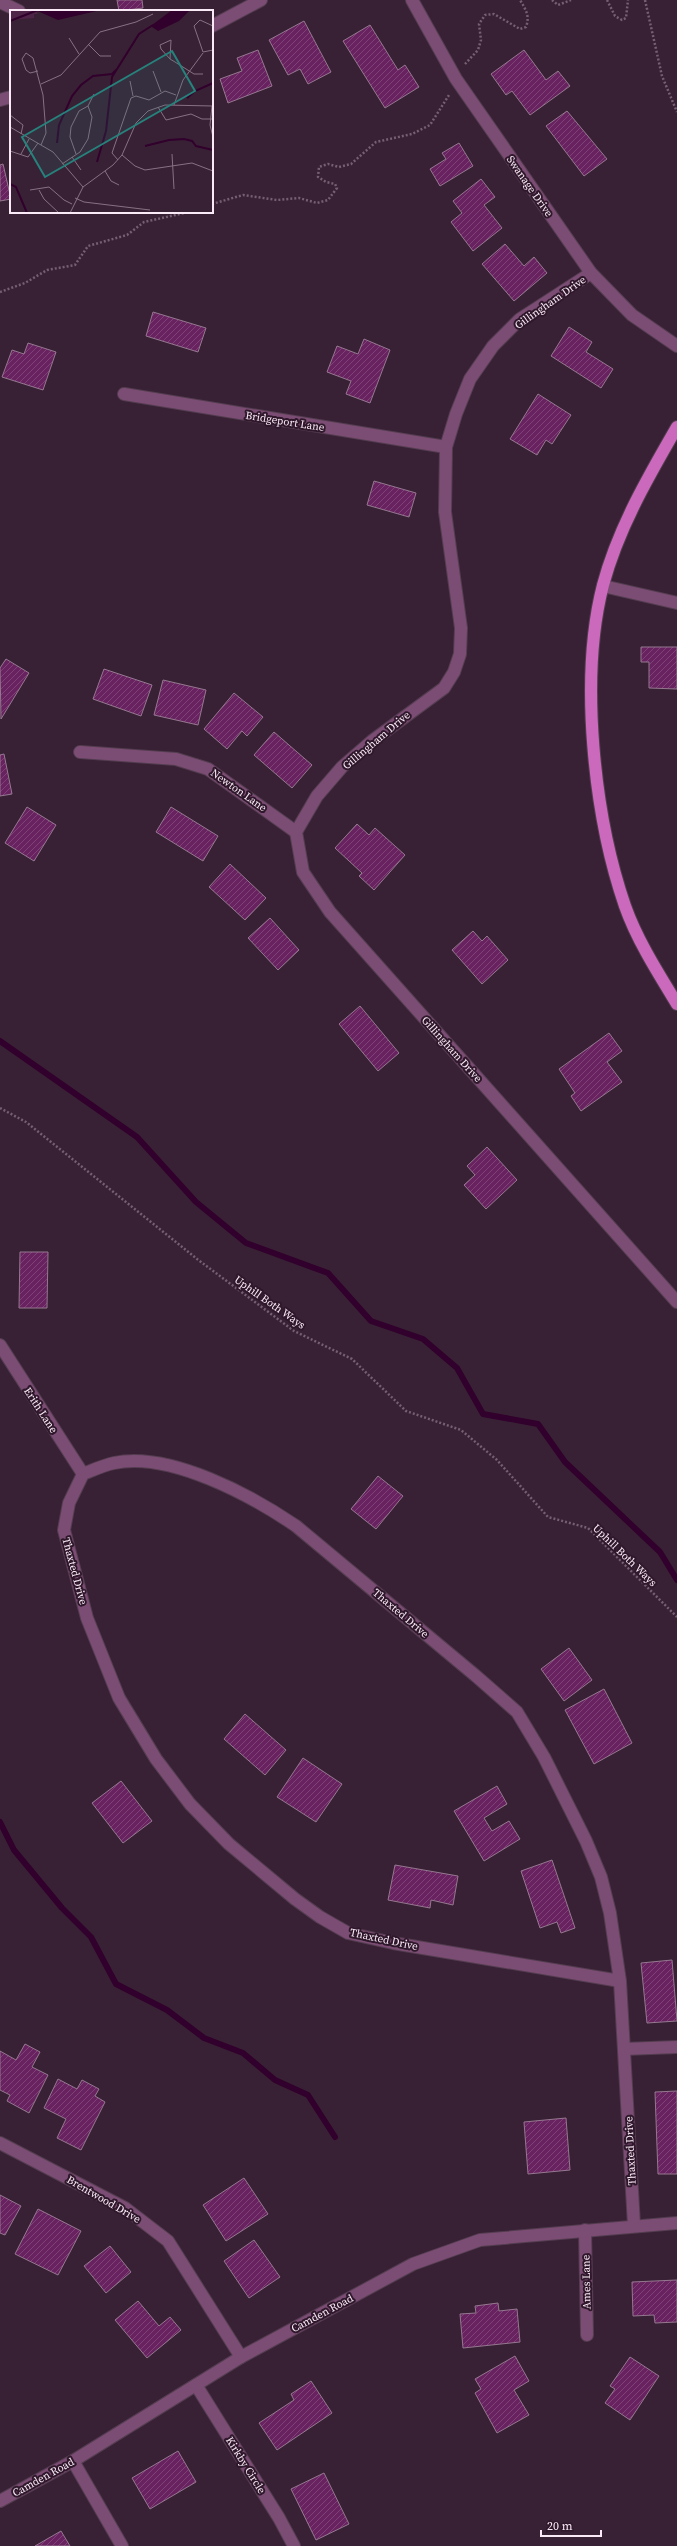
<svg xmlns="http://www.w3.org/2000/svg" width="677" height="2546" viewBox="0 0 677 2546" font-family="'Source Serif 4',serif">
  <style>
    .lines { fill: none; stroke-linecap: round; stroke-linejoin: round }
    .stream { stroke: #31002c; stroke-width: 6 }
    .building { fill: url(#building-hatch); stroke: #957890 }
    .minor-casing { stroke: #543d50; stroke-width: 14 }
    .major-casing { stroke: #543d50; stroke-width: 14 }
    .path { stroke: #755f71; stroke-width: 2.5; stroke-dasharray: 2 2; stroke-linecap: butt }
    .minor { stroke: #7c4d74; stroke-width: 12 }
    .major { stroke: #cb6abc; stroke-width: 12 }
    .labels { text-anchor: middle; stroke-width: 4; stroke-linejoin: round; paint-order: stroke }
    .street-label { font-size: 11px; fill: #faeaf7; stroke: #2f182b }
    .inset-river { fill: none; stroke: #31002c; stroke-width: 2 }
    .inset-road { fill: none; stroke: #867183; stroke-width: 1 }
    .view { fill: #26827c; fill-opacity: 0.15; stroke: #26827c; stroke-width: 2 }
    .inset-edge { fill: none; stroke: #faeaf7; stroke-width: 2 }
  </style>
  <defs>
    <pattern id="building-hatch" width="6" height="6" patternUnits="userSpaceOnUse"><rect width="6" height="6" fill="#67225f"/><path d="M-1 1l2-2M0 6l6-6M5 7l2-2" fill="none" stroke="#7e4277"/></pattern>
  </defs>
  <rect width="100%" height="100%" fill="#392135"/>
  <g class="lines">
    <g class="stream">
      <polyline points="0,1041 137,1137 196,1202 246,1243 328,1273 371,1321 423,1339 457,1368 483,1414 538,1424 565,1462 660,1552 677,1580"/>
      <polyline points="0,1822 14,1850 62,1908 91,1937 116,1984 167,2010 204,2038 243,2053 275,2080 308,2095 335,2137"/>
    </g>
  </g>
  <g class="building">
    <polygon points="117,0 142,0 143,8 119,11"/>
    <polygon points="304,21 331,72 308,84 300,69 288,75 269,40"/>
    <polygon points="370,25 398,70 405,65 419,87 385,108 343,41"/>
    <polygon points="258,50 272,86 228,103 220,79 242,71 237,58"/>
    <polygon points="524,50 546,80 558,71 570,86 530,115 512,91 506,95 491,74"/>
    <polygon points="567,111 607,159 584,176 546,126"/>
    <polygon points="459,143 473,166 440,186 430,169 446,159 442,153"/>
    <polygon points="3,164 11,199 0,201 0,165"/>
    <polygon points="481,179 495,197 484,205 502,228 473,251 451,222 462,213 453,201"/>
    <polygon points="505,244 524,266 534,257 547,273 514,301 482,264"/>
    <polygon points="153,312 206,328 198,352 146,336"/>
    <polygon points="569,327 592,342 586,352 613,369 601,388 551,356"/>
    <polygon points="364,339 390,350 370,403 346,394 351,381 327,372 337,346 358,354"/>
    <polygon points="28,343 56,352 43,390 2,377 12,350 24,354"/>
    <polygon points="538,394 571,415 552,444 546,440 537,455 510,439"/>
    <polygon points="374,481 416,493 409,517 367,505"/>
    <polygon points="641,647 677,647 677,689 649,688 649,662 641,662"/>
    <polygon points="6,659 29,673 1,719 0,668"/>
    <polygon points="104,669 152,685 141,716 93,699"/>
    <polygon points="163,680 206,690 198,725 154,715"/>
    <polygon points="234,693 263,717 247,736 242,731 227,749 204,729"/>
    <polygon points="274,732 312,765 292,788 254,755"/>
    <polygon points="4,754 12,794 0,796 0,755"/>
    <polygon points="27,807 56,825 34,861 5,843"/>
    <polygon points="171,807 218,836 203,861 156,832"/>
    <polygon points="357,824 369,835 375,828 405,855 374,890 359,876 362,873 335,848"/>
    <polygon points="230,864 266,898 245,920 209,887"/>
    <polygon points="270,918 299,950 278,970 248,938"/>
    <polygon points="473,931 482,941 487,936 508,960 482,984 452,950"/>
    <polygon points="360,1006 399,1053 378,1071 339,1024"/>
    <polygon points="609,1033 622,1051 607,1062 622,1082 581,1111 571,1096 575,1093 559,1069"/>
    <polygon points="487,1147 517,1180 486,1209 464,1185 475,1175 467,1166"/>
    <polygon points="20,1252 48,1252 47,1308 19,1308"/>
    <polygon points="378,1476 403,1496 376,1529 351,1509"/>
    <polygon points="569,1648 592,1680 564,1701 541,1669"/>
    <polygon points="604,1689 632,1743 594,1764 565,1710"/>
    <polygon points="245,1714 286,1750 265,1775 224,1739"/>
    <polygon points="303,1758 342,1784 316,1822 277,1797"/>
    <polygon points="121,1781 152,1821 123,1843 92,1803"/>
    <polygon points="497,1786 507,1804 484,1818 492,1831 509,1821 520,1839 484,1861 454,1811"/>
    <polygon points="552,1860 575,1928 561,1933 557,1922 540,1928 521,1871"/>
    <polygon points="395,1865 458,1876 453,1905 431,1900 430,1908 388,1900"/>
    <polygon points="672,1960 677,2021 647,2023 641,1963"/>
    <polygon points="25,2044 40,2052 32,2067 48,2075 29,2113 7,2101 10,2095 0,2090 0,2051 16,2060"/>
    <polygon points="58,2079 77,2089 82,2080 99,2089 95,2096 105,2102 81,2150 57,2138 66,2119 44,2108"/>
    <polygon points="677,2091 677,2174 658,2174 655,2092"/>
    <polygon points="566,2118 570,2170 528,2174 524,2122"/>
    <polygon points="244,2178 268,2214 226,2241 203,2205"/>
    <polygon points="0,2195 21,2206 5,2235 0,2233"/>
    <polygon points="38,2209 81,2231 58,2275 15,2254"/>
    <polygon points="254,2240 280,2277 249,2298 224,2261"/>
    <polygon points="110,2246 131,2272 106,2293 84,2266"/>
    <polygon points="677,2280 677,2322 655,2323 654,2315 633,2316 632,2282"/>
    <polygon points="138,2301 159,2326 170,2317 181,2330 147,2358 115,2320"/>
    <polygon points="498,2303 499,2311 517,2309 520,2342 463,2348 460,2314 476,2313 475,2306"/>
    <polygon points="515,2356 529,2381 514,2390 529,2415 497,2433 475,2393 481,2389 475,2379"/>
    <polygon points="630,2357 659,2376 630,2420 605,2403 615,2389 610,2386"/>
    <polygon points="311,2381 332,2413 277,2450 259,2423 294,2400 291,2394"/>
    <polygon points="178,2451 196,2482 150,2509 132,2478"/>
    <polygon points="324,2473 349,2524 316,2540 291,2489"/>
    <polygon points="61,2531 70,2546 35,2546"/>
  </g>
  <g class="lines">
    <defs>
      <g id="minor">
        <polyline points="412,0 456,79 591,273 632,315 677,346"/>
        <polyline points="0,2 19,11"/>
        <polyline points="212,26 261,0"/>
        <polyline points="0,100 11,97"/>
        <polyline points="591,273 520,319 493,346 470,379 456,414 446,447 445,512 461,628 460,654 454,672 444,688 372,741 342,767 317,796 296,832 303,872 330,912 677,1302"/>
        <polyline points="124,394 446,447"/>
        <polyline points="603,586 677,603"/>
        <polyline points="80,752 176,759 208,769 296,832"/>
        <polyline points="0,1345 83,1474"/>
        <path d="M620 1981 393 1943 348 1933 320 1917 295 1899 229 1844 190 1804 156 1759 119 1698 87 1618 64 1530 69 1503 83 1474C93 1470 104 1465 114 1463 170 1451 252 1496 296 1526L476 1676 517 1712 544 1757 586 1841 601 1877 610 1913 620 1981 634 2225"/>
        <polyline points="624,2049 677,2047"/>
        <polyline points="0,2143 125,2208 168,2241 241,2357"/>
        <polyline points="585,2230 587,2335"/>
        <polyline points="196,2385 279,2518 294,2546"/>
        <polyline points="73,2461 122,2546"/>
        <polyline points="0,2501 73,2461 241,2357 413,2264 480,2240 677,2223"/>
      </g>
      <path id="major" d="M677 427C648 477 618 529 603 585 579 678 594 816 625 906 637 940 658 973 677 1004"/>
    </defs>
    <use href="#minor" class="minor-casing"/>
    <use href="#major" class="major-casing"/>
    <g class="path">
      <polyline points="552,0 558,5 571,0"/>
      <polyline points="607,0 615,16 622,20 626,18 628,0"/>
      <polyline points="645,0 662,76 677,112"/>
      <path d="M465 64 478 50 481 40 479 24 485 15 494 14 520 29 526 27C530 16 526 10 520 0"/>
      <polyline points="212,204 243,195 277,200 299,198 317,203 328,200 337,188 335,184 326,182 318,177 319,167 328,164 339,167 351,164 376,142 412,134 430,125 449,95"/>
      <polyline points="0,292 25,283 47,270 75,265 88,246 127,235 144,222 189,212"/>
      <polyline points="0,1108 26,1122 197,1259 294,1331 352,1359 406,1411 461,1430 497,1460 548,1517 588,1528 677,1617"/>
    </g>
    <use href="#minor" class="minor"/>
    <use href="#major" class="major"/>
  </g>
  <g class="labels">
    <g class="street-label">
      <text transform="translate(530 186) rotate(55)" y="4">Swanage Drive</text>
      <text transform="translate(550 302) rotate(-35)" y="4">Gillingham Drive</text>
      <text transform="translate(285 421) rotate(9)" y="4">Bridgeport Lane</text>
      <text transform="translate(376 740) rotate(-40)" y="4">Gillingham Drive</text>
      <text transform="translate(239 790) rotate(35)" y="4">Newton Lane</text>
      <text transform="translate(452 1049) rotate(48)" y="4">Gillingham Drive</text>
      <text transform="translate(270 1302) rotate(35)" y="4">Uphill Both Ways</text>
      <text transform="translate(41 1410) rotate(57)" y="4">Erith Lane</text>
      <text transform="translate(625 1555) rotate(44)" y="4">Uphill Both Ways</text>
      <text transform="translate(75 1571) rotate(75)" y="4">Thaxted Drive</text>
      <text transform="translate(401 1613) rotate(40)" y="4">Thaxted Drive</text>
      <text transform="translate(384 1939) rotate(12)" y="4">Thaxted Drive</text>
      <text transform="translate(630 2151) rotate(-93)" y="4">Thaxted Drive</text>
      <text transform="translate(104 2199) rotate(30)" y="4">Brentwood Drive</text>
      <text transform="translate(586 2282) rotate(-91)" y="4">Ames Lane</text>
      <text transform="translate(322 2313) rotate(-28)" y="4">Camden Road</text>
      <text transform="translate(246 2465) rotate(58)" y="4">Kirkby Circle</text>
      <text transform="translate(43 2477) rotate(-29)" y="4">Camden Road</text>
    </g>
  </g>
  <g transform="translate(10 10)">
    <rect width="203" height="203" fill="#392135"/>
    <path d="M0 0H25L28 4H24V8L0 10Z" fill="#4e2448"/>
    <path d="M25 0H91L48 10ZM162 0H180L169 11 148 21 142 17V15Z" fill="#31002c"/>
    <path class="inset-river" d="M0 11 28 0M177 88 185 81 203 73M47 133 49 115 62 86 71 75 83 66 102 64 106 60M135 136 159 130 174 129 182 131 186 136 203 140M87 152 96 121 102 67 129 24 143 15M0 174 6 177 17 203"/>
    <path class="inset-road" d="M203 16 190 10 184 16 193 42 203 40M59 28 69 44M78 34 90 46H101M16 43 23 48 33 85 36 123 31 135M16 43 12 49 16 60 20 63 28 61M160 49 161 30 150 35 151 39 160 49 165 52 184 64H193M143 61 151 82M120 71 123 86M31 74 51 65 90 22 126 12 143 4M164 95 173 70 193 43M78 96 84 84M202 96 200 115 203 127M148 97 156 110 181 104 192 109H203M0 105 13 115 11 124M0 117 43 142 73 177M0 141 18 147 28 133M11 144 19 129M66 144 60 127 61 117 69 101 78 96M162 144 164 179M112 145 125 156 135 160 182 153 203 161M62 147 71 160M108 150 102 143 121 88 126 86 139 90 155 81 166 85M52 154 70 142 78 129 82 107 78 96M95 161 101 171 109 175M20 180 39 177 54 190 62 194M29 180 34 189 49 203M65 188 74 192 140 200M60 203 73 177 103 155 112 145 126 113 138 101 155 95 203 96"/>
    <path class="view" d="M162 41 185 81 35 167 12 127Z"/>
    <rect width="203" height="203" class="inset-edge"/>
  </g>
  <path d="M541 2530v6h60v-6" fill="none" stroke="#faeaf7" stroke-width="2"/>
  <text x="547" y="2530" font-size="12" fill="#faeaf7" stroke="#2f182b" stroke-width="3" paint-order="stroke">20 m</text>
</svg>
